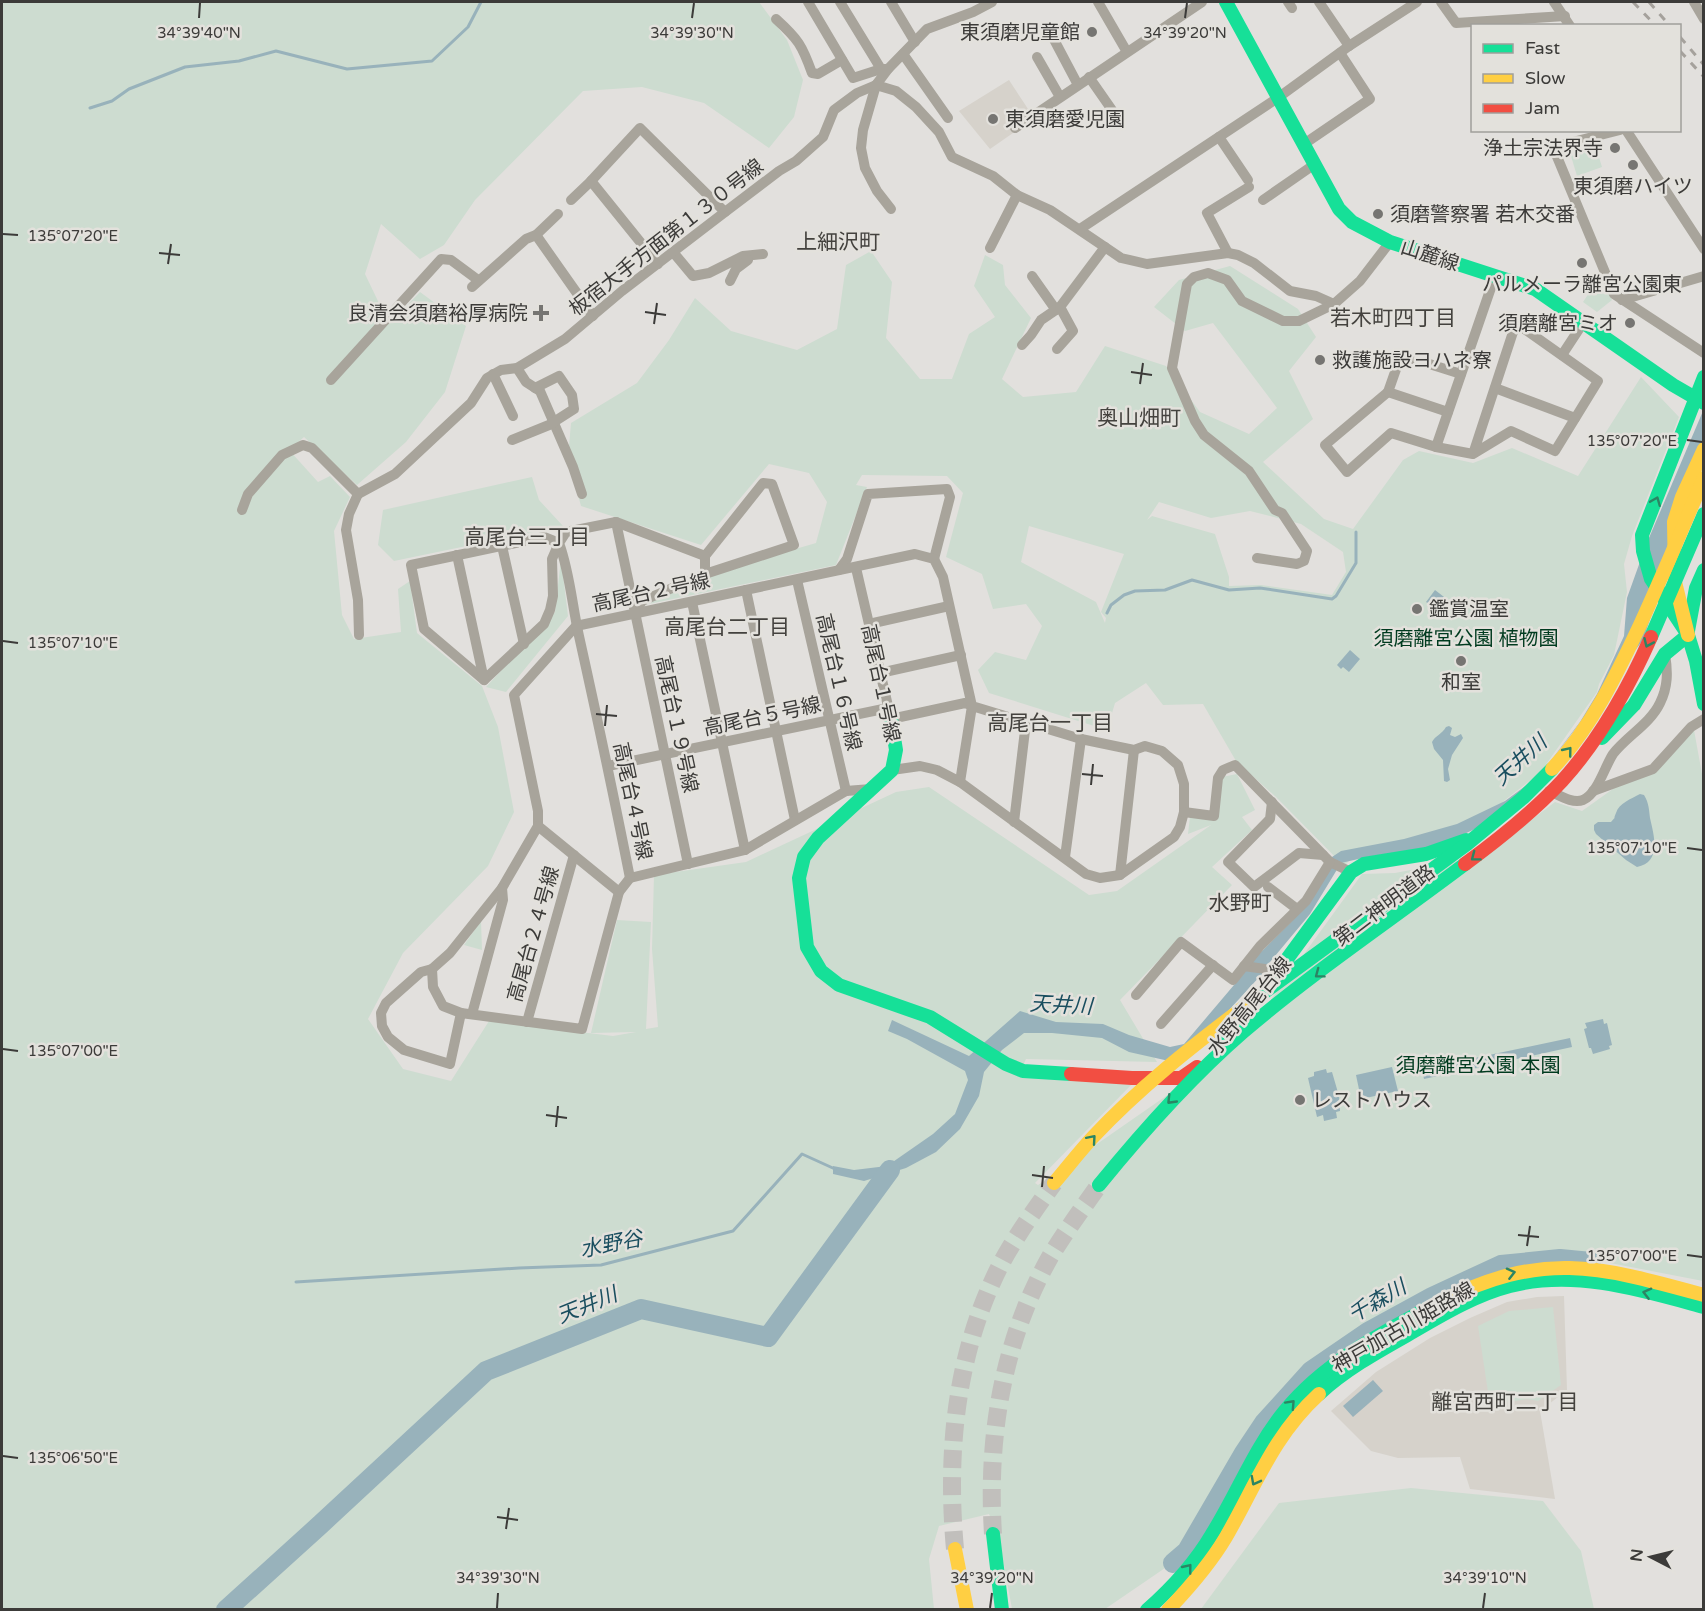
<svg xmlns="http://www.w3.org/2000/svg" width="1705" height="1611" viewBox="0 0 1705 1611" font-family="'Varela Round','Noto Sans JP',sans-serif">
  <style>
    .built { fill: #d6d2cb }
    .green { fill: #cddcd0; fill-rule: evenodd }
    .water { fill: #98b2bb }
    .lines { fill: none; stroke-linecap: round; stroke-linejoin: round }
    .stream { stroke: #98b2bb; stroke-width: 3 }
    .river { stroke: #98b2bb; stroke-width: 20 }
    .highway-tunnel { stroke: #c1bfbc; stroke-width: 18; stroke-dasharray: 18 9; stroke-linecap: butt }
    .street { stroke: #a8a49b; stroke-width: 10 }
    .fast { stroke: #16e098; stroke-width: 14 }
    .slow { stroke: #ffcf43; stroke-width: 14 }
    .jam { stroke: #f24e42; stroke-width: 14 }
    .rail { stroke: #a5a19c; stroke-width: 3; stroke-dasharray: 8 8; stroke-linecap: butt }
    .fast-bridge { stroke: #16e098; stroke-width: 14 }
    .slow-bridge { stroke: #ffcf43; stroke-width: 14 }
    .jam-bridge { stroke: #f24e42; stroke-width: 14 }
    .oneway { stroke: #2b8564 }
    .ticks { fill: none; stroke: #3c3b39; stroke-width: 2 }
    .poi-dot { fill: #767572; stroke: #e3e1dc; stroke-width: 2 }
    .labels { text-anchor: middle; stroke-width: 5; stroke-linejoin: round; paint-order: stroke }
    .poi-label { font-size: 20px; fill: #3c3b39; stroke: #e3e1dc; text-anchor: start }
    .street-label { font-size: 20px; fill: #3c3b39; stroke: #e3e1dc }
    .park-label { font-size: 20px; fill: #003b1f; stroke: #e3e1dc }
    .neighbourhood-label { font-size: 21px; fill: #44423e; stroke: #e3e1dc }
    .water-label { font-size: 21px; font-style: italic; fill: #1a4e5f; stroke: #e3e1dc }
    .ticks-label { font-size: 15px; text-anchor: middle; fill: #3c3b39; stroke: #e3e1dc; stroke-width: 5; stroke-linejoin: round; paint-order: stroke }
  </style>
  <rect width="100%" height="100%" fill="#e2e0dd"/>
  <g class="built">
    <polygon points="1009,80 1030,112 1009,126 1013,133 990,149 959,111"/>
    <polygon points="1564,1296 1567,1390 1540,1411 1555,1499 1470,1489 1460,1457 1398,1458 1371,1451 1331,1411 1376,1372 1430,1338 1470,1318 1507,1302 1537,1297"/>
  </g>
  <g class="green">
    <polygon points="2,2 759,2 787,40 803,80 794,117 769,148 704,103 642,87 583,91 475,200 444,245 420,259 381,224 365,274 389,324 420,292 466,326 445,392 406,442 357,485 304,437 289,450 318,482 330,476 350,497 334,531 342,615 354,639 401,632 398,589 410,581 417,633 482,686 498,727 514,812 488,866 403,953 368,1019 403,1069 451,1081 489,1021 613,1036 636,1032 591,1033 617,920 651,922 646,1029 658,1027 652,949 654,875 746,862 896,792 929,787 1089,895 1117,891 1211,825 1188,834 1190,817 1214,817 1222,777 1237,774 1255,810 1242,817 1252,830 1212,867 1232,885 1120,1000 1157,1062 1026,1059 1018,1077 1132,1084 1035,1183 1038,1185 1179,1087 1257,1019 1362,874 1395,873 1484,856 1555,802 1582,811 1617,786 1651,774 1694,730 1704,785 1703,1281 1605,1262 1547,1259 1502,1269 1469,1279 1369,1336 1312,1374 1258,1431 1187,1553 1105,1609 1012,1609 999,1538 989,1514 939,1526 929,1559 934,1609 2,1610"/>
    <polygon points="1596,148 1602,167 1577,176 1571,156"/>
    <path d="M871 251 892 282 886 338 920 379H952L969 334 995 317 974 286 985 255 1003 265 1005 285 1031 318 1002 379 1023 397 1076 392 1105 346 1166 366 1200 412 1249 434 1277 408 1213 323 1185 331 1154 307 1179 280 1230 266 1298 309 1316 337 1289 371 1313 419 1263 462 1324 519 1353 529 1403 460 1419 451 1473 463 1512 448 1578 476 1641 377 1679 417 1632 536 1624 564 1627 592 1614 655 1599 684 1597 692 1540 773 1465 831 1353 857 1344 866 1276 797 1236 761 1203 704 1163 705 1146 683 1115 703 1107 730 989 693 978 670 995 652 1026 660 1042 626 1026 604 993 609 982 574 946 557 963 493 947 476 862 475 856 485 867 487 836 565 644 605 703 576 816 543 827 502 809 473 769 464 701 545 581 506 568 458 571 423 637 383 669 340 695 298 731 331 797 350 837 329 846 265ZM1159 502 1211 518 1250 511 1301 524 1343 552 1346 572 1332 595 1261 585 1229 586V577L1215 534 1152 516 1147 520ZM1029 526 1124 554 1101 612 1106 618 1105 623 1096 602 1021 562Z"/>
    <polygon points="1605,284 1612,300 1597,312 1583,302 1591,290"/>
    <polygon points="532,477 539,500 563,526 394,561 378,545 383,510"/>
    <polygon points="561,559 568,616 506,692 486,687 555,612"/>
    <polygon points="481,921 482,950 464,945"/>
    <polygon points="1553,1307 1561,1385 1538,1401 1527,1399 1490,1405 1478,1326 1509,1311"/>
    <polygon points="1411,1488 1543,1501 1581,1551 1594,1609 1201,1609 1279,1503"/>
  </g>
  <g class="water">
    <polygon points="1703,411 1703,459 1643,640 1513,811 1460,836 1424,848 1367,857 1341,863 1310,914 1270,962 1262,974 1229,1010 1169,1061 1129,1052 1102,1038 1052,1033 1024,1033 1002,1050 984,1072 979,1096 960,1129 936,1152 906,1168 864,1181 833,1174 833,1166 854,1170 887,1166 933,1134 955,1114 968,1080 965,1071 907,1039 888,1031 892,1020 969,1056 1020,1011 1056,1022 1103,1024 1129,1035 1170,1047 1184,1044 1245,972 1252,961 1292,921 1332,857 1341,851 1404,839 1457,824 1505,801 1540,775 1580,722 1597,694 1624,636 1627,598 1646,545"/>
    <polygon points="1435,590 1448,600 1448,609 1441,618 1438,615 1442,609 1437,605 1435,608 1426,602"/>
    <polygon points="1350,650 1360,659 1349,672 1343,667 1341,669 1337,665"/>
    <path d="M1449 726 1452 728 1450 735 1455 737 1461 734 1463 738 1452 755 1448 769 1450 780 1447 782 1444 781 1443 760 1434 749 1432 742C1435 736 1442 734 1446 727Z"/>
    <path d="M1640 794 1644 795C1649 803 1649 810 1650 818 1654 836 1662 862 1637 867L1626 860 1596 834 1594 830V825L1598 822H1611C1618 814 1612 822 1616 813 1619 803 1631 799 1640 794Z"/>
    <polygon points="1603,1019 1604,1024 1607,1023 1612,1045 1609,1046 1610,1049 1593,1054 1591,1048 1589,1048 1584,1029 1587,1028 1585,1023"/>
    <polygon points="1570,1038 1572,1047 1424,1079 1422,1069"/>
    <polygon points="1392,1067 1398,1091 1361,1099 1356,1075"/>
    <polygon points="1326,1069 1327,1073 1332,1072 1339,1096 1340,1111 1336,1112 1337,1118 1324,1121 1323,1115 1317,1117 1308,1078 1314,1076 1314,1072"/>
    <polygon points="1373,1380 1383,1391 1353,1417 1343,1406"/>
  </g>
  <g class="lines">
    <g class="stream">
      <polyline points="90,108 112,101 129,89 185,67 239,61 276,51 347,69 432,61 468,27 481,2"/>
      <polyline points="1107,613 1111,605 1124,595 1135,591 1165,590 1192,580 1229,590 1260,588 1332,599 1336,596 1356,563 1356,532"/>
      <polyline points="296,1282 519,1268 601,1265 733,1231 802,1154 835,1169"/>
    </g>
    <g class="river">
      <polyline points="1173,1563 1187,1551 1244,1453 1264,1423 1311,1371 1368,1332 1432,1297 1501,1265 1560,1259 1591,1262"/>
      <polyline points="226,1610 321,1524 486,1371 641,1309 768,1337 890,1170"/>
    </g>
    <g class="highway-tunnel">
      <path d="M993 1534C987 1438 1002 1342 1050 1257 1065 1232 1082 1209 1099 1185"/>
      <path d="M955 1549C946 1450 956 1349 1003 1260 1018 1233 1036 1208 1054 1183"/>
    </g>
    <g class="street">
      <polyline points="808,2 853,78 881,69 888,69"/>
      <polyline points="840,2 881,69"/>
      <polyline points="891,2 915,42"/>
      <polyline points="1098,2 1127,52"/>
      <polyline points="1288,2 1292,8"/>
      <polyline points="1319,2 1349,46"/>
      <polyline points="1441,2 1456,23 1565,16"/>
      <polyline points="1554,2 1570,26"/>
      <polyline points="1694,2 1704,19"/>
      <path d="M776 19C798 39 802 45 812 73L818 74 842 60"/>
      <polyline points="1050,32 1078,85"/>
      <polyline points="903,54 948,118"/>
      <polyline points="1037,57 1060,97"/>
      <polyline points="1089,77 1112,110"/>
      <polyline points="876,85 896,91 916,107 939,132 952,157 993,176 1017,195 1050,210 1121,258 1147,264 1228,253 1238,255 1254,263 1290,291 1316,296 1334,304"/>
      <polyline points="1015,128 1202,2"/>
      <polyline points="1620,130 1553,147 1614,294 1704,353"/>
      <polyline points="1626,130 1704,249"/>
      <polyline points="1219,137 1248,180"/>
      <polyline points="1304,144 1370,99 1340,53"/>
      <polyline points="591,181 658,264"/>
      <polyline points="571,200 591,181 640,128 725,212"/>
      <polyline points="1263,200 1315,164"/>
      <polyline points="891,209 877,191 865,168 861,148 863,130 876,85 888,69 927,29 973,12 992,2"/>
      <polyline points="1080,229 1279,97 1349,46 1417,2"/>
      <polyline points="536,235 593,316"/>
      <polyline points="990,248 1017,195"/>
      <polyline points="673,252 693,276 709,273 743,256 763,254"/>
      <polyline points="1228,253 1207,213 1249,187"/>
      <polyline points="1032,276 1056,310"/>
      <polyline points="730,281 736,269 748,260"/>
      <polyline points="472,287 526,239 536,235 558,214"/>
      <polyline points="1622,300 1704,276"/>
      <polyline points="1022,345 1031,335 1041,320 1060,307 1105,247"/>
      <polyline points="1057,349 1073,331 1060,307"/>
      <polyline points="1562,355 1583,323"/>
      <polyline points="517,368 526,382 540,391 573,467 582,494"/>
      <polyline points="493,374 513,416"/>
      <polyline points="331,380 441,259 451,260 478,280"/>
      <polyline points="1495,388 1575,418"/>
      <polyline points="1388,392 1325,445 1347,472 1391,433 1436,447 1473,454 1511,431 1555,451 1598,381 1516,323 1473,454"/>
      <polyline points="1448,412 1388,392 1401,355 1461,374"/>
      <polyline points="512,440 549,425 574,409 572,395 559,376 535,388"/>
      <polyline points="1436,447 1495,276"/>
      <polyline points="358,494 395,474 471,403 487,378 501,370 517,368 565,339 622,291 725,212 779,171 796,161 823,137 834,110 857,93 876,85"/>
      <polyline points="358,494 349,514 346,530 358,600 359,635"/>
      <polyline points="242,510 248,494 282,455 303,445 312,448 358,494"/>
      <polyline points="616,522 688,864"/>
      <polygon points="544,537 559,543 552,559 553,596 550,610 544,624 484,680 424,629 411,565"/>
      <polyline points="502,546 524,644"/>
      <polyline points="457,555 484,680"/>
      <polyline points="1257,558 1297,564 1304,561 1307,551 1282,513 1275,510 1249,471 1204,435 1195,421 1172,368 1187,284 1194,277 1208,273 1227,280 1242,301 1283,321 1299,321 1334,304 1360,281 1390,242"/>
      <polyline points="856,568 891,719 965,703 972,706 960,782"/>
      <polyline points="839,570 847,559 868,494 947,489 950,497 934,559"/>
      <polyline points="797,580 846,791"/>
      <polyline points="746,590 795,820"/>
      <polyline points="692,602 745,850"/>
      <polyline points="635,613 642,601 705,574 794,545 772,484 763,483 705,556 705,574"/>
      <polyline points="869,624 949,606"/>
      <polyline points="880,673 961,655"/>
      <polyline points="608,766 888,708"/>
      <polyline points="871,789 846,791 745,850 630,878 619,892 582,1029 461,1013 443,1006 433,987 432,969 450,953 502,888 538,826 538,811 514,695 576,626 915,554 934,559 943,577 972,706 1081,739 1134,750 1145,746 1162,751 1178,765 1184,784 1184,812 1180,827 1174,837 1120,875 1100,878 1086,874 960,782 937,770 920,766 892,770"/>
      <path d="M1549 791C1559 795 1572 804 1583 800 1598 793 1604 768 1613 754 1627 736 1650 724 1660 703 1668 687 1668 672 1665 654"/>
      <polyline points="1593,791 1653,769 1691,727 1704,719"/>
      <polyline points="1272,802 1270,819 1228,862 1254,887 1299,853 1323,855"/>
      <polyline points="1184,812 1214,816 1218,778 1223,770 1235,765 1330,862 1351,872"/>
      <polyline points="1014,822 1026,722"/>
      <polyline points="538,826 619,892"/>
      <polyline points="1065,857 1081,739"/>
      <polyline points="1120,875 1134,750"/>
      <path d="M630 878C614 797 597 717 579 636 572 605 570 573 559 543L566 532 616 522 705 556"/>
      <polyline points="1268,887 1297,909"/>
      <polyline points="1244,966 1279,971"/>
      <polyline points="432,969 421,972 386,1003 381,1013 382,1026 388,1037 404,1050 450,1064 461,1013"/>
      <polyline points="1136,995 1181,942 1233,980 1260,946 1306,901 1330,862"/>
      <polyline points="472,1014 503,900 502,888"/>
      <polyline points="527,1022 574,855"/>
      <polyline points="1161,1024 1213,965"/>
    </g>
    <g class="fast">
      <polyline points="1226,2 1339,209 1352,222 1390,242 1535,289 1673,385 1704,403"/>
      <polyline points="1704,377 1642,535 1643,551 1651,579 1688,635 1696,661 1704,704"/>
      <polyline points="1688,631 1696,588 1704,570"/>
      <polyline points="891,719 896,750 892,770 818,838 804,857 799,878 807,947 821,971 839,985 930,1017 1006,1064 1023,1071 1071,1074"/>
      <polyline points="1602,738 1634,705 1665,654 1688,635"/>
      <polyline points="1270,982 1351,872 1364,864 1426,854 1466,840"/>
      <polyline points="1222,1043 1251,1007"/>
      <path d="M1319 1394C1346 1369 1379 1351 1411 1333 1442 1315 1475 1295 1510 1286 1575 1269 1642 1290 1704 1307"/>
      <polyline points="993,1534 1002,1610"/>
      <path d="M1147 1610C1172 1588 1195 1563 1212 1534 1237 1494 1254 1449 1284 1412 1324 1362 1385 1331 1440 1302"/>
    </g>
    <g class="slow">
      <polyline points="1688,635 1675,582 1674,522 1682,497 1704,449"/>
      <path d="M1440 1302C1543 1250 1598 1266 1704 1295"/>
      <polyline points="955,1549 967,1610"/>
      <path d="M1168 1610C1190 1587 1210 1564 1226 1537 1256 1485 1273 1436 1319 1394"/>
    </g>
    <polyline class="jam" points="1071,1074 1132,1078 1181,1078 1197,1067"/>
    <g class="rail">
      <polyline points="1633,2 1656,26"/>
      <polyline points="1649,2 1670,26"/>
      <polyline points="1680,37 1704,65"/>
      <polyline points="1680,51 1704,77"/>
    </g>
    <g class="fast-bridge">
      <polyline points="1651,637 1704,514"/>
      <polyline points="1244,1007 1467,844 1524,797 1552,769"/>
      <path d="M1099 1185C1143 1131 1190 1078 1243 1032 1313 972 1391 920 1465 864"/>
    </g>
    <g class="slow-bridge">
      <path d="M1552 769C1591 728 1616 676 1640 625 1662 577 1683 527 1704 478"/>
      <path d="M1054 1183C1067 1168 1079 1152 1093 1137 1139 1088 1191 1047 1244 1007"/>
    </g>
    <path class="jam-bridge" d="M1465 864C1499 839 1533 812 1562 781 1600 739 1628 689 1651 637"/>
  </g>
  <defs><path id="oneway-chevron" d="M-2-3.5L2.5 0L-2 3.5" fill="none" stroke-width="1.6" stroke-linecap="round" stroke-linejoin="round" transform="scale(1.5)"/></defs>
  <g class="oneway">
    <use href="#oneway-chevron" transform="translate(1656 501) rotate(-68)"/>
    <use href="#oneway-chevron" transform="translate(1648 643) rotate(114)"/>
    <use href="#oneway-chevron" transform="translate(1568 751) rotate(-51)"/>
    <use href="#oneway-chevron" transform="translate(1475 857) rotate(143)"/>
    <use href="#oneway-chevron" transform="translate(1319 974) rotate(143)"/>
    <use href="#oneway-chevron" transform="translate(1171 1100) rotate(134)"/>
    <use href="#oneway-chevron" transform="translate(1092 1139) rotate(-49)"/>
    <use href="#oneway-chevron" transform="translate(1511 1273) rotate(-14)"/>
    <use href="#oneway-chevron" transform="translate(1647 1293) rotate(-166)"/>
    <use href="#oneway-chevron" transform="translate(1291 1404) rotate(-47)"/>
    <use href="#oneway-chevron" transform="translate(1255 1481) rotate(118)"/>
    <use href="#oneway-chevron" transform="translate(1188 1568) rotate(-51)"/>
  </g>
  <path class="ticks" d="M199 18 200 3M692 18 694 3M1185 18 1187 3M3 234 18 235M159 253 180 255M168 264 171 244M645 312 666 315M654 324 657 303M1131 372 1152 375M1140 384 1143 363M1687 440 1702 442M3 641 18 643M596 714 617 716M605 726 607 705M1082 774 1103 776M1091 785 1093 764M1687 848 1702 850M3 1049 18 1051M546 1115 567 1118M556 1127 558 1106M1032 1175 1053 1178M1042 1187 1044 1166M1518 1235 1539 1237M1527 1246 1530 1226M1687 1255 1702 1257M3 1456 18 1458M497 1517 518 1520M506 1529 509 1508M497 1608 498 1593M990 1608 992 1593M1483 1608 1485 1593"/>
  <g class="poi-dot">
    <circle cx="1092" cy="32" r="6"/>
    <circle cx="993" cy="119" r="6"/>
    <circle cx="1615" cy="148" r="6"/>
    <circle cx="1633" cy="165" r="6"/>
    <circle cx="1378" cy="214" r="6"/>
    <circle cx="1582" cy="263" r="6"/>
    <path d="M538 304h6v6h6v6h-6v6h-6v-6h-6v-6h6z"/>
    <circle cx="1630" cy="323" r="6"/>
    <circle cx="1320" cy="360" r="6"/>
    <circle cx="1417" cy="609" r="6"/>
    <circle cx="1461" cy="661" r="6"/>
    <circle cx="1300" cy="1100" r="6"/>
  </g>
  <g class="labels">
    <g class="poi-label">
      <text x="1080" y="39" text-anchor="end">東須磨児童館</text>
      <text x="1005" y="126">東須磨愛児園</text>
      <text x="1603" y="155" text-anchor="end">浄土宗法界寺</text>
      <text x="1633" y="193" text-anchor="middle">東須磨ハイツ</text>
      <text x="1390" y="221">須磨警察署 若木交番</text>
      <text x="1582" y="291" text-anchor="middle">パルメーラ離宮公園東</text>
      <text x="528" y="320" text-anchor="end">良清会須磨裕厚病院</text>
      <text x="1618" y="330" text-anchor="end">須磨離宮ミオ</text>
      <text x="1332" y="367">救護施設ヨハネ寮</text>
      <text x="1429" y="616">鑑賞温室</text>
      <text x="1461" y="689" text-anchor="middle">和室</text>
      <text x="1312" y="1107">レストハウス</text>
    </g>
    <g class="street-label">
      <text transform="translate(666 237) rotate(-38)" y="7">板宿大手方面第１３０号線</text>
      <text transform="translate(1430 255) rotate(18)" y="7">山麓線</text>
      <text transform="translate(651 592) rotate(-12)" y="7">高尾台２号線</text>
      <text transform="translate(839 682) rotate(77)" y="7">高尾台１６号線</text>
      <text transform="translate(881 683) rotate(78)" y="7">高尾台１号線</text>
      <text transform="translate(762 716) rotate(-12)" y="7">高尾台５号線</text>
      <text transform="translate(677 724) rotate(78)" y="7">高尾台１９号線</text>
      <text transform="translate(633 801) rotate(78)" y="7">高尾台４号線</text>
      <text transform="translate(1384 905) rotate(-37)" y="7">第二神明道路</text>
      <text transform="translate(533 934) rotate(-74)" y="7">高尾台２４号線</text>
      <text transform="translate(1249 1006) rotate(-51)" y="7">水野高尾台線</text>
      <text transform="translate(1403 1327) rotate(-30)" y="7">神戸加古川姫路線</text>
    </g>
    <g class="park-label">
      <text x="1466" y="645">須磨離宮公園 植物園</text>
      <text x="1478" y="1072">須磨離宮公園 本園</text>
    </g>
    <g class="neighbourhood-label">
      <text x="838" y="249">上細沢町</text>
      <text x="1393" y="325">若木町四丁目</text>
      <text x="1139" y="425">奥山畑町</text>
      <text x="527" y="544">高尾台三丁目</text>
      <text x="727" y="634">高尾台二丁目</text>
      <text x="1050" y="730">高尾台一丁目</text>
      <text x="1240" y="910">水野町</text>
      <text x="1505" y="1409">離宮西町二丁目</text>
    </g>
    <g class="water-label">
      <text transform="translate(1520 760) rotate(-42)" y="7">天井川</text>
      <text transform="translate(1061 1005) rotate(3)" y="7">天井川</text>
      <text transform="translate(611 1244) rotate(-11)" y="7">水野谷</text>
      <text transform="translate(1377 1301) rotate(-30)" y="7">千森川</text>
      <text transform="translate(587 1305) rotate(-22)" y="7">天井川</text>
    </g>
  </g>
  <g class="ticks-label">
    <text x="199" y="38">34°39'40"N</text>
    <text x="692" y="38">34°39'30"N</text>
    <text x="1185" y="38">34°39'20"N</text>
    <text x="73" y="241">135°07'20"E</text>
    <text x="1632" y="446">135°07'20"E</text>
    <text x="73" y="648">135°07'10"E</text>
    <text x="1632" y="853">135°07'10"E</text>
    <text x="73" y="1056">135°07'00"E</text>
    <text x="1632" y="1261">135°07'00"E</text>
    <text x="73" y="1463">135°06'50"E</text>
    <text x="498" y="1583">34°39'30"N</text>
    <text x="992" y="1583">34°39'20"N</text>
    <text x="1485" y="1583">34°39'10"N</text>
  </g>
  <rect width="1705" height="1611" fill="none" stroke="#3c3b39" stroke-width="6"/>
  <rect x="1471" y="24" width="210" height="108" fill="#e3e1dc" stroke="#a09f9b" stroke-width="1.5"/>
  <rect x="1483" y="44" width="30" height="9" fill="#16e098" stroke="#a09f9b" stroke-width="1.5"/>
  <text x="1525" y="54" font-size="18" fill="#3c3b39">Fast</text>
  <rect x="1483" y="74" width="30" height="9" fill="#ffcf43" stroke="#a09f9b" stroke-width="1.5"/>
  <text x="1525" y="84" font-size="18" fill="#3c3b39">Slow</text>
  <rect x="1483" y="104" width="30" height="9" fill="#f24e42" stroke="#a09f9b" stroke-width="1.5"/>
  <text x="1525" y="114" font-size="18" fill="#3c3b39">Jam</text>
  <g transform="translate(1651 1557) rotate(277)" stroke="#e3e1dc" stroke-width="4.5" paint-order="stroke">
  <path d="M0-4.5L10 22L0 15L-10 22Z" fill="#3c3b39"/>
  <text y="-9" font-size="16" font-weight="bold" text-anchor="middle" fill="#3c3b39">N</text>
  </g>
</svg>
